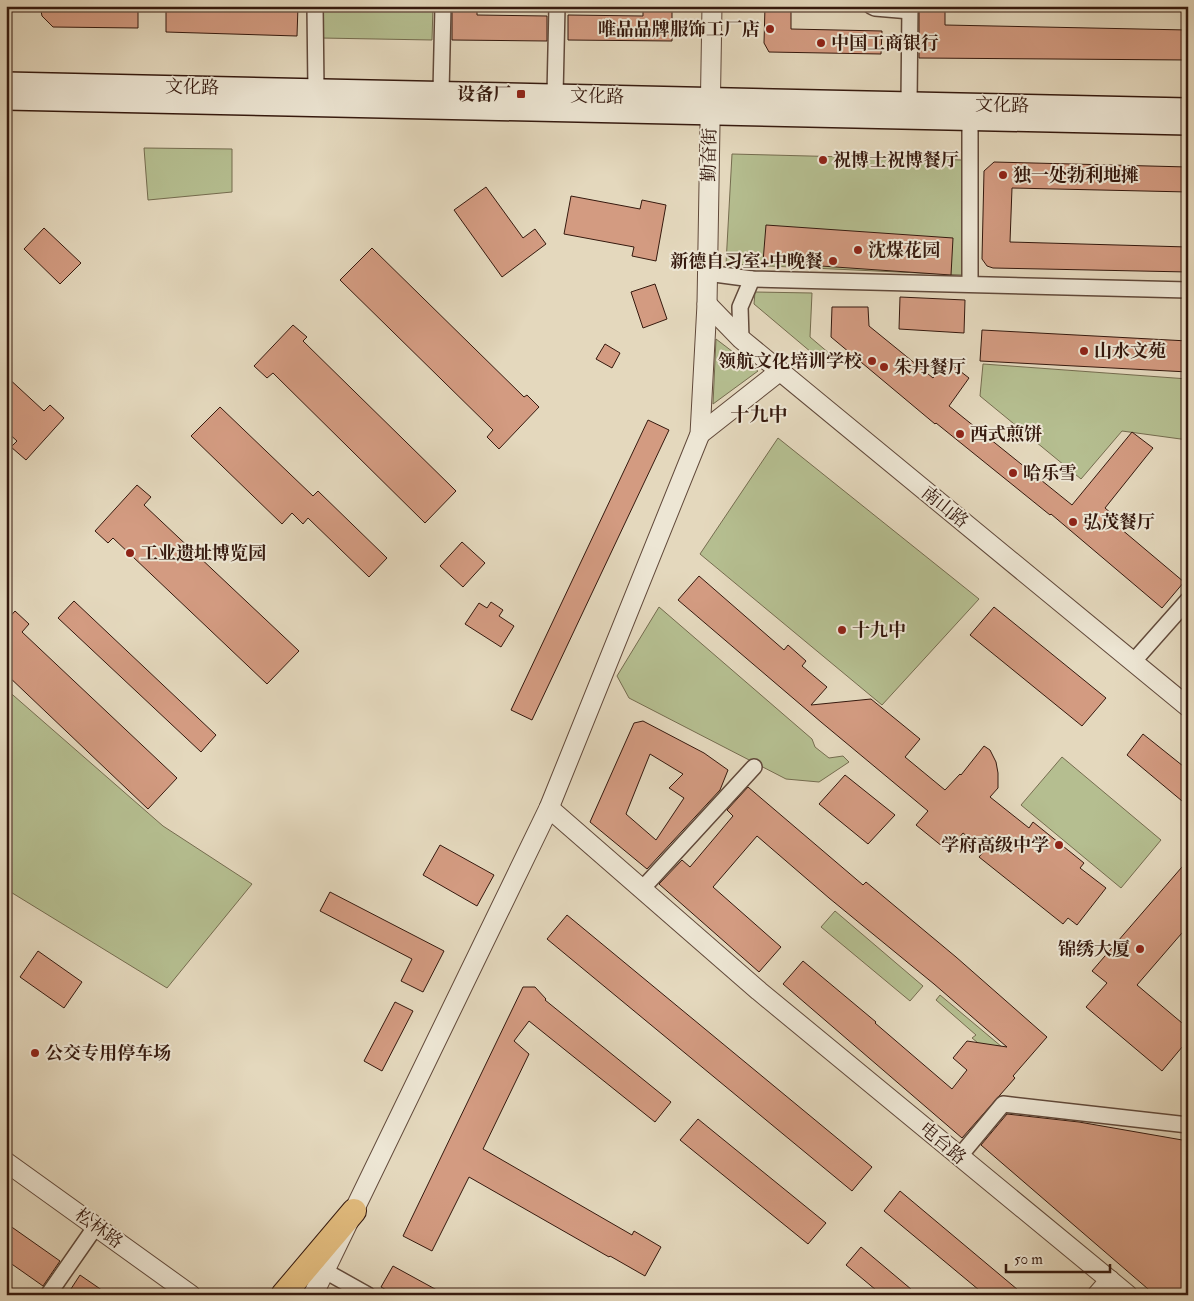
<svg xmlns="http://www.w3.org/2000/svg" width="1194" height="1301" viewBox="0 0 1194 1301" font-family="'IM FELL Double Pica','Noto Serif SC',serif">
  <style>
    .green { fill: #b5be90; stroke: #756c4f }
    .building { fill: #d39b81; stroke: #35190e; fill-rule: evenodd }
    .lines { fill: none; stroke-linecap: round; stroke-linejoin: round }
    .minor-casing { stroke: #61493a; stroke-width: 18 }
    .tertiary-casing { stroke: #61493a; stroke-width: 21 }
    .secondary-casing { stroke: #35190e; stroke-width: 24 }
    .primary-casing { stroke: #35190e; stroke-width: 26 }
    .minor { stroke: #ede6d4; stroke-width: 15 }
    .tertiary { stroke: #ede6d4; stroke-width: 19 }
    .secondary { stroke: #ede6d4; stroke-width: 21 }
    .primary { stroke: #e2bc7e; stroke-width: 24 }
    .poi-dot { fill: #8f2418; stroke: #ede6d4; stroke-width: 2 }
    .labels { text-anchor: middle; stroke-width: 4; stroke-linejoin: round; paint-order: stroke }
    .poi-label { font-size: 18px; font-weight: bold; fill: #35190e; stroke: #ede6d4; text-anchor: start }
    .street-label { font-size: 18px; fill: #35190e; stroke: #ede6d4 }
    .neighbourhood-label { font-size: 19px; font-weight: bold; fill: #35190e; stroke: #ede6d4 }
  </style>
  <rect width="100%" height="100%" fill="#e4d8bd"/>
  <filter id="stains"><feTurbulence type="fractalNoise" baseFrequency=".004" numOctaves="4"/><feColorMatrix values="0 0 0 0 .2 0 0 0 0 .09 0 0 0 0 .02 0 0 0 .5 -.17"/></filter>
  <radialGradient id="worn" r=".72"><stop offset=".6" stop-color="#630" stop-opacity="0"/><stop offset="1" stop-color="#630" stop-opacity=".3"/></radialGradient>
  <g class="green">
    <polygon points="321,6 433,6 432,40 321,38"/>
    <polygon points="144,148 232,149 232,192 148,200"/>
    <polygon points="732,154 962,160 962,275 726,264"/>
    <polygon points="755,292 812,293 810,337 830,354 824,363 754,304"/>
    <polygon points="716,339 758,371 713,404"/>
    <polygon points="983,364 1188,379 1188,440 1122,431 1081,479 980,396"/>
    <polygon points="778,438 979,599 882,705 700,554"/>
    <polygon points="659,607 812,739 815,747 829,758 843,756 849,762 819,782 786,779 629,698 617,676"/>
    <polygon points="6,689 163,826 252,884 167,988 9,891 6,895"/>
    <polygon points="1062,757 1161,840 1121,888 1021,805"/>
    <polygon points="835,911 923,986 910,1001 821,927"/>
    <polygon points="940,995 1002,1047 994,1056 972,1038 976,1035 936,1000"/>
  </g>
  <g class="building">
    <polygon points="40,6 138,6 138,28 53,27 42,16"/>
    <polygon points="166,6 298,6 297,36 166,32"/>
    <polygon points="452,6 477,6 477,15 547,16 547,41 452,40"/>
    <polygon points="643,6 672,6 672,41 568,40 568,15 643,16"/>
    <polygon points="765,6 791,6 791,29 882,31 881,54 769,52 764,43"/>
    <polygon points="919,6 945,6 945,25 1188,30 1188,60 919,58"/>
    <polygon points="994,162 1188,167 1188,192 1012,188 1010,242 1188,247 1188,272 993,268 987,266 982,259 984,171"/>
    <polygon points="486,187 523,238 535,229 546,244 502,277 454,210"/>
    <polygon points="571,196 640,209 642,200 666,205 656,261 632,256 634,247 564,234"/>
    <polygon points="766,225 953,238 951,275 763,262"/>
    <polygon points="44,228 81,263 60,284 24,249"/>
    <polygon points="372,248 524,397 527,395 539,407 499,449 487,437 493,430 340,280"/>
    <polygon points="655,284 667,319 643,328 631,292"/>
    <polygon points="900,297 965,300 964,333 899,329"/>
    <polygon points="832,307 868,307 869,326 933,378 947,361 969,378 949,406 1072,505 1132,432 1153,448 1105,508 1112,514 1108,518 1184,582 1162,608 1051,514 1050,515 936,423 935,424 831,337"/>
    <polygon points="293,325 307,337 303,341 456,491 425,523 273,373 267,378 254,366"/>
    <polygon points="982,330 1188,341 1188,372 980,361"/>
    <polygon points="605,344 620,353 612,368 596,359"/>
    <polygon points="6,376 44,411 50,405 64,418 26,460 11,447 17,441 6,431"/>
    <polygon points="220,407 313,496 318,491 387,558 369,577 308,518 303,524 292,513 282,524 191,436"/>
    <polygon points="648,420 669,430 532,720 511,710"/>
    <polygon points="137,485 151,497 144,505 299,651 267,684 113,538 108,543 95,531"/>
    <polygon points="462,542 485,563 463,587 440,566"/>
    <polygon points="699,576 784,650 788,645 806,661 802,666 827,687 811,705 871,699 920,739 905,757 945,790 960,774 961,775 984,746 990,750 996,762 998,773 998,788 990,797 1029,828 1033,822 1084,863 1080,868 1106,888 1077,925 1068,918 1063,924 979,857 985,850 963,833 948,851 916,825 928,811 821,722 678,600"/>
    <polygon points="74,601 216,735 201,752 58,618"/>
    <polygon points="491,602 503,610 499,616 514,626 501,647 465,624 479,603 487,608"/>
    <polygon points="994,607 1106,698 1082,726 970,635"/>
    <polygon points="15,611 29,624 22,632 177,778 148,809 6,674 6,621"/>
    <path d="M643 721 704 753 728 770 720 790 647 869 590 822 634 723ZM650 754 683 774 669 788 684 798 656 840 626 814Z"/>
    <polygon points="1143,734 1188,770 1188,806 1127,755"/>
    <polygon points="845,775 895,815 868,844 819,804"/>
    <polygon points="748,787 863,885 866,882 956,957 1047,1037 1013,1076 1015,1078 962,1138 783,984 803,961 876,1022 875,1023 952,1089 967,1070 953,1058 967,1041 1007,1047 934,984 829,898 757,836 713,887 781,947 759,972 659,884 682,860 690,867 733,816 727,810"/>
    <polygon points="440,845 494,875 477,906 423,875"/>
    <polygon points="1188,860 1188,926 1137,985 1188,1028 1188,1040 1162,1071 1086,1007 1107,983 1092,971"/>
    <polygon points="330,892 444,951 423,992 401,981 412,959 320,911"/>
    <polygon points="567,915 872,1167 852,1191 547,939"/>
    <polygon points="38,951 82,982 64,1008 20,977"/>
    <polygon points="523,987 535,987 546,999 545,1000 671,1102 655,1122 529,1021 514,1041 529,1054 483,1149 632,1235 634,1231 661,1247 645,1276 610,1256 609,1257 469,1177 432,1251 403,1236"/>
    <polygon points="395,1002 413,1011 382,1071 364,1061"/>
    <polygon points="1007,1114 1079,1122 1188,1141 1188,1295 1155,1295 981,1145"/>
    <polygon points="698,1119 826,1223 808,1244 680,1140"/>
    <polygon points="900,1191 1024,1295 985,1295 884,1211"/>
    <polygon points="6,1223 60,1261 43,1286 6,1260"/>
    <polygon points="861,1247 918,1295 882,1295 846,1265"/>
    <polygon points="393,1266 446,1295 395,1295 381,1287"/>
    <polygon points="80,1275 109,1295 67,1295"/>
  </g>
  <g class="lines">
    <defs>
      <g id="minor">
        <polyline points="315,6 316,90"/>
        <polyline points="871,6 875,8 910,11"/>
        <polyline points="441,92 443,6"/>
        <polyline points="555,95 557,6"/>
        <polyline points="909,103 910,6"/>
        <polyline points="970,120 970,284"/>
        <polyline points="707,273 752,279 1188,290"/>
        <polyline points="741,339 740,307 752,279"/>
        <polyline points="1133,662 1188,600"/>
        <polyline points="642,889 754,767"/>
        <polyline points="959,1157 1003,1104 1188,1125"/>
        <polyline points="325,1271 368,1295"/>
        <polyline points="48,1295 96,1226"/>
      </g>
      <g id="tertiary">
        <polyline points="707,304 741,339 1188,707"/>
        <polyline points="700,434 780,371"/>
        <polyline points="549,808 759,991 1128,1295"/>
        <polyline points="6,1162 191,1295"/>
        <polyline points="313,1295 549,808 700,434 707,304 712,6"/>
        <polyline points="1097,1295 1110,1280"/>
      </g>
      <g id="secondary">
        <polyline points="6,83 1188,109"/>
        <polyline points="6,99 1188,124"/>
      </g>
      <polyline id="primary" points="283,1295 354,1211"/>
    </defs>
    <use href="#minor" class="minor-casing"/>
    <use href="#tertiary" class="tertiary-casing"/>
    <use href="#secondary" class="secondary-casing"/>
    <use href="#primary" class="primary-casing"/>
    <use href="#minor" class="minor"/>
    <use href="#tertiary" class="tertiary"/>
    <use href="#secondary" class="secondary"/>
    <use href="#primary" class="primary"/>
  </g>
  <g class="poi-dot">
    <circle cx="770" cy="29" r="5"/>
    <circle cx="821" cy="43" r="5"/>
    <rect x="516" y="89" width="10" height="10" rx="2.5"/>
    <circle cx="823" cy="160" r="5"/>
    <circle cx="1003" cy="175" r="5"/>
    <circle cx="858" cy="250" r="5"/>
    <circle cx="833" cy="261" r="5"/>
    <circle cx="1084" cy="351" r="5"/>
    <circle cx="872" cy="361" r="5"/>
    <circle cx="884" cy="367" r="5"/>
    <circle cx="960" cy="434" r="5"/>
    <circle cx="1013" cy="473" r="5"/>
    <circle cx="1073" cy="522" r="5"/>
    <circle cx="130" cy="553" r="5"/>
    <circle cx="842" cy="630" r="5"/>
    <circle cx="1059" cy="845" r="5"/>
    <circle cx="1140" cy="949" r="5"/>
    <circle cx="35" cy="1053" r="5"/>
  </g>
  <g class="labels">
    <g class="poi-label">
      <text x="760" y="35" text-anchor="end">唯品品牌服饰工厂店</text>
      <text x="831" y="49">中国工商银行</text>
      <text x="511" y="100" text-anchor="end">设备厂</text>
      <text x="833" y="166">祝博士祝博餐厅</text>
      <text x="1013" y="181">独一处勃利地摊</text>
      <text x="868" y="256">沈煤花园</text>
      <text x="823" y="267" text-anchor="end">新德自习室+中晚餐</text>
      <text x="1094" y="357">山水文苑</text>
      <text x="862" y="367" text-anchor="end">领航文化培训学校</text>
      <text x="894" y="373">朱丹餐厅</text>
      <text x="970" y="440">西式煎饼</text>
      <text x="1023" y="479">哈乐雪</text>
      <text x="1083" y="528">弘茂餐厅</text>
      <text x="140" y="559">工业遗址博览园</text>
      <text x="852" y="636">十九中</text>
      <text x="1049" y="851" text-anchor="end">学府高级中学</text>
      <text x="1130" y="955" text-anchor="end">锦绣大厦</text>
      <text x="45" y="1059">公交专用停车场</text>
    </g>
    <g class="street-label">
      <text transform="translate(192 87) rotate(1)" y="6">文化路</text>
      <text transform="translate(597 96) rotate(1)" y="6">文化路</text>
      <text transform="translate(1002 105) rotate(1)" y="6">文化路</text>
      <text transform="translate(709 155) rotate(-89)" y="6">勤奋街</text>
      <text transform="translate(945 507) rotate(39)" y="6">南山路</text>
      <text transform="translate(943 1143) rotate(40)" y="6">电台路</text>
      <text transform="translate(99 1228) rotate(36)" y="6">松林路</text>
    </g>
    <g class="neighbourhood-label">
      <text x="759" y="421">十九中</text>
    </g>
  </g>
  <rect width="1194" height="1301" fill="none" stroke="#e4d8bd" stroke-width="25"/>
  <rect x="8" y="8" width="1179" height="1286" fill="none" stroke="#35190e" stroke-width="2.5"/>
  <rect x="12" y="12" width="1169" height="1276" fill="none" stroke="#35190e"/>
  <path d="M1006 1264v8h104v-8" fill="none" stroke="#35190e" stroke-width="2.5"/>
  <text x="1014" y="1264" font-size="15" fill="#35190e" stroke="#ede6d4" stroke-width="4" paint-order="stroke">50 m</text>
  <rect width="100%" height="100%" filter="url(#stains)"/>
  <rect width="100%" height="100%" fill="url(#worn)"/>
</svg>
